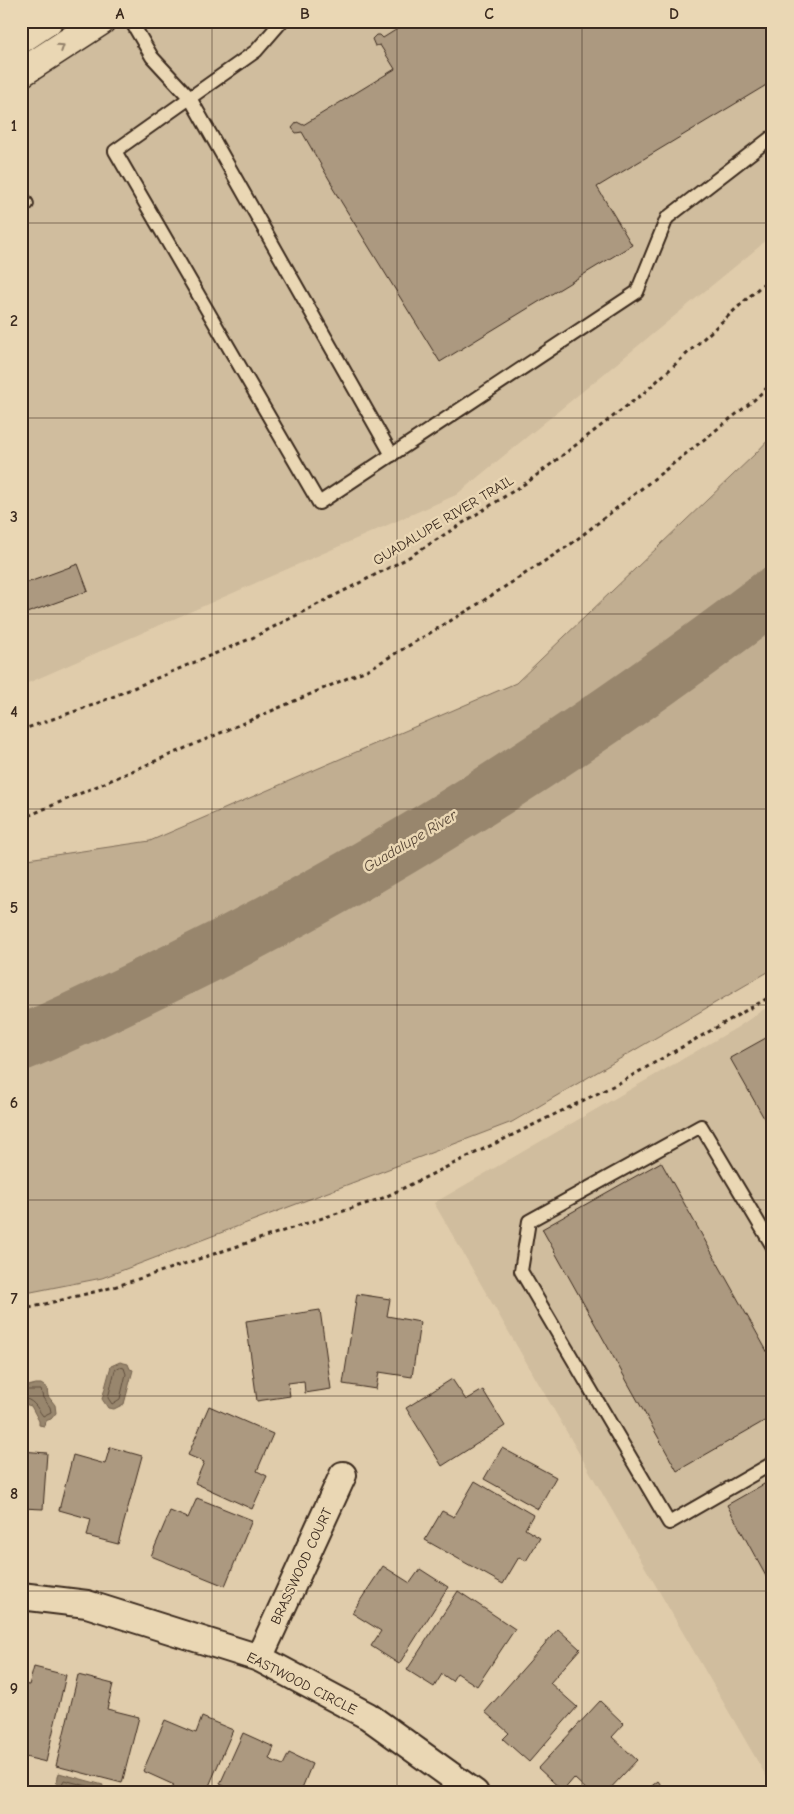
<svg xmlns="http://www.w3.org/2000/svg" width="794" height="1814" viewBox="0 0 794 1814" font-family="'Comic Neue',sans-serif">
  <style>
    .built { fill: #d0bd9e }
    .green { fill: #c1ae91; stroke: #7e6c58 }
    .water { fill: #98866d; stroke: #73614d }
    .lines { fill: none; stroke-linecap: round; stroke-linejoin: round }
    .shore { stroke: #604f3e; stroke-width: 1 }
    .river { stroke: #98866d; stroke-width: 56 }
    .building { fill: #ac9980; stroke: #3b2a1e }
    .service-casing { stroke: #3b2a1e; stroke-width: 16 }
    .minor-casing { stroke: #3b2a1e; stroke-width: 30 }
    .secondary-casing { stroke: #3b2a1e; stroke-width: 31 }
    .path { stroke: #3b2a1e; stroke-width: 3; stroke-dasharray: 4 4; stroke-linecap: butt }
    .service { stroke: #ead7b4; stroke-width: 12 }
    .minor { stroke: #ead7b4; stroke-width: 26 }
    .secondary { stroke: #ead7b4; stroke-width: 28 }
    .oneway { stroke: #928069 }
    .grid { fill: none; stroke: #3b2a1e; stroke-width: 1; stroke-opacity: 0.55 }
    .labels { text-anchor: middle; stroke-width: 5; stroke-linejoin: round; paint-order: stroke }
    .street-label { font-size: 14px; fill: #3b2a1e; stroke: #ead7b4 }
    .water-label { font-size: 15px; font-style: italic; fill: #524132; stroke: #ead7b4 }
    .neatline { fill: none; stroke: #3b2a1e; stroke-width: 2 }
    .grid-label { font-size: 16px; text-anchor: middle; font-weight: bold; fill: #3b2a1e }
  </style>
  <rect width="100%" height="100%" fill="#e0ccab"/>
  <filter id="ink" filterUnits="userSpaceOnUse"><feTurbulence type="fractalNoise" baseFrequency=".02" numOctaves="2"/><feDisplacementMap in="SourceGraphic" scale="10" xChannelSelector="R" yChannelSelector="G"/><feConvolveMatrix kernelMatrix="1 2 1 2 8 2 1 2 1" color-interpolation-filters="sRGB"/></filter>
  <g filter="url(#ink)">
    <g class="built">
      <polygon points="21,21 773,21 773,231 760,246 456,495 21,686"/>
      <polygon points="773,1003 773,1788 434,1203 738,1027"/>
    </g>
    <polygon class="green" points="773,435 773,969 512,1122 102,1278 21,1294 21,860 150,841 516,683 755,454"/>
    <g class="water">
      <polygon points="120,1362 128,1364 130,1369 133,1370 124,1404 114,1409 108,1408 102,1399 111,1366"/>
      <polygon points="36,1384 41,1384 47,1388 48,1396 55,1405 56,1413 51,1419 45,1421 44,1426 39,1425 39,1421 31,1406 21,1403 21,1385 28,1386"/>
      <polygon points="59,1773 103,1785 101,1793 71,1793 55,1789"/>
    </g>
    <g class="lines">
      <g class="shore">
        <polygon points="120,1367 124,1368 126,1374 120,1399 112,1404 108,1398 115,1370"/>
        <path d="M21 1390H41L43 1398 50 1407 51 1412 43 1416C36 1407 34 1399 21 1398"/>
        <polyline points="67,1793 66,1788 62,1784 64,1780 95,1788 97,1793"/>
      </g>
      <path class="river" d="M21 1043C73 1022 123 996 173 972 385 868 585 738 773 595"/>
    </g>
    <g class="building">
      <polygon points="410,21 762,21 773,39 773,81 597,187 632,245 440,362 332,187 333,186 302,132 296,133 292,128 297,122 303,125 395,69 380,45 375,46 372,39 376,35 380,35 383,38"/>
      <polygon points="78,564 88,591 21,615 21,585"/>
      <polygon points="773,1034 773,1134 730,1058"/>
      <polygon points="661,1162 773,1362 773,1416 677,1471 542,1229"/>
      <polygon points="357,1294 390,1299 387,1316 420,1322 412,1377 379,1372 376,1389 343,1384"/>
      <polygon points="320,1310 331,1389 305,1393 304,1381 288,1383 290,1396 257,1401 246,1321"/>
      <polygon points="452,1379 466,1400 483,1390 505,1426 442,1466 406,1408"/>
      <polygon points="209,1406 273,1434 257,1471 267,1476 252,1509 195,1483 204,1462 188,1455"/>
      <polygon points="110,1447 142,1456 118,1544 87,1536 91,1519 59,1510 73,1455 105,1464"/>
      <polygon points="502,1448 556,1477 538,1509 484,1479"/>
      <polygon points="21,1451 47,1453 43,1509 21,1508"/>
      <polygon points="773,1479 773,1589 727,1505"/>
      <polygon points="475,1481 533,1515 525,1529 540,1538 526,1561 519,1557 503,1584 425,1540 442,1511 454,1517"/>
      <polygon points="197,1498 252,1520 225,1586 151,1556 170,1511 188,1518"/>
      <polygon points="383,1566 410,1583 420,1569 448,1587 399,1664 371,1646 381,1631 352,1613"/>
      <polygon points="458,1591 515,1629 477,1686 457,1673 452,1681 442,1674 434,1687 407,1670"/>
      <polygon points="558,1629 580,1649 550,1683 577,1707 529,1762 503,1739 509,1733 485,1712"/>
      <polygon points="34,1667 66,1675 46,1762 21,1756 21,1684 29,1685"/>
      <polygon points="78,1675 113,1684 107,1709 139,1717 122,1783 56,1766"/>
      <polygon points="600,1701 624,1724 612,1737 637,1760 606,1793 590,1793 574,1778 563,1791 538,1768"/>
      <polygon points="202,1717 233,1730 206,1793 170,1793 174,1785 143,1771 165,1720 196,1733"/>
      <polygon points="243,1733 274,1747 269,1759 283,1765 289,1753 312,1764 300,1793 238,1793 220,1784"/>
      <polygon points="658,1781 667,1793 643,1793"/>
    </g>
    <g class="lines">
      <defs>
        <g id="service">
          <polyline points="131,21 152,57 190,98 392,455"/>
          <polyline points="282,21 256,51 115,151 319,503 637,292 667,218 773,136"/>
          <polyline points="21,195 27,204"/>
          <polyline points="773,1247 701,1126 529,1221 521,1271 669,1523 773,1463"/>
        </g>
        <g id="minor">
          <polyline points="21,1596 87,1604 259,1658 368,1716 475,1793"/>
          <polyline points="259,1658 343,1475"/>
        </g>
        <g id="secondary">
          <polyline points="21,39 48,21"/>
          <polyline points="21,73 101,21"/>
        </g>
      </defs>
      <use href="#service" class="service-casing"/>
      <use href="#minor" class="minor-casing"/>
      <use href="#secondary" class="secondary-casing"/>
      <g class="path">
        <polyline points="21,730 93,705 252,638 406,559 529,481 645,392 773,275"/>
        <polyline points="21,819 371,668 472,608 571,544 753,401 773,382"/>
        <polyline points="21,1310 114,1287 383,1198 619,1083 773,995"/>
      </g>
      <use href="#service" class="service"/>
      <use href="#minor" class="minor"/>
      <use href="#secondary" class="secondary"/>
    </g>
    <defs><path id="oneway-chevron" d="M-2-3.5L2.5 0L-2 3.5" fill="none" stroke-width="1.6" stroke-linecap="round" stroke-linejoin="round" transform="scale(1.25)"/></defs>
    <use class="oneway" href="#oneway-chevron" transform="translate(61 47) rotate(-33)"/>
  </g>
  <path class="grid" d="M212 21V1793M397 21V1793M582 21V1793M21 223H773M21 418H773M21 614H773M21 809H773M21 1005H773M21 1200H773M21 1396H773M21 1591H773"/>
  <g class="labels">
    <g class="street-label">
      <text transform="translate(443 520) rotate(-31)" y="5">GUADALUPE RIVER TRAIL</text>
      <text transform="translate(301 1566) rotate(-65)" y="5">BRASSWOOD COURT</text>
      <text transform="translate(302 1683) rotate(27)" y="5">EASTWOOD CIRCLE</text>
    </g>
    <g class="water-label">
      <text transform="translate(410 841) rotate(-31)" y="5">Guadalupe River</text>
    </g>
  </g>
  <rect width="794" height="1814" fill="none" stroke="#ead7b4" stroke-width="55"/>
  <rect x="28" y="28" width="738" height="1758" class="neatline"/>
  <g class="grid-label">
    <text x="120" y="19">A</text>
    <text x="305" y="19">B</text>
    <text x="489" y="19">C</text>
    <text x="674" y="19">D</text>
    <text x="14" y="131">1</text>
    <text x="14" y="326">2</text>
    <text x="14" y="522">3</text>
    <text x="14" y="717">4</text>
    <text x="14" y="913">5</text>
    <text x="14" y="1108">6</text>
    <text x="14" y="1304">7</text>
    <text x="14" y="1499">8</text>
    <text x="14" y="1694">9</text>
  </g>
</svg>
